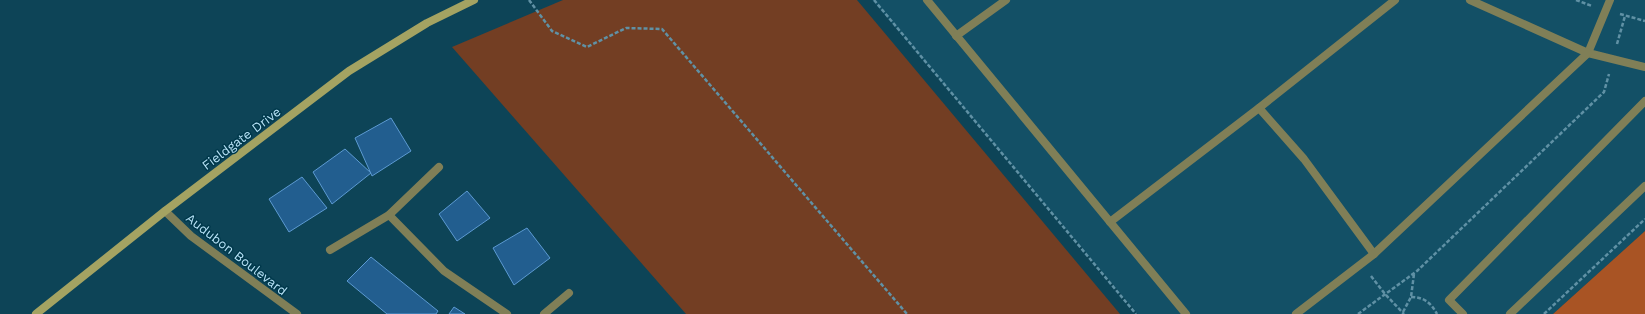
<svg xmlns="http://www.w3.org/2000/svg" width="1645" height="314" viewBox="0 0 1645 314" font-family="'Work Sans',sans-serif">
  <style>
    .built { fill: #135066 }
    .green { fill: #733e23 }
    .forest { fill: #a95424 }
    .building { fill: #225e8f; stroke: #5c9ad2 }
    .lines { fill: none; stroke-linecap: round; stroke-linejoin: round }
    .path { stroke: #6091a5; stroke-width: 2.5; stroke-dasharray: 4 2; stroke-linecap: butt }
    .lane { stroke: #807f57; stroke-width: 8 }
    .street { stroke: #807f57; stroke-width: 8 }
    .secondary { stroke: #a4a362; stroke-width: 8 }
    .labels { text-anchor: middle; stroke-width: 3; stroke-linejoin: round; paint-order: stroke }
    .street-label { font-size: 13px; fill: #b7e2f6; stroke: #00394c }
  </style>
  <rect width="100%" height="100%" fill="#0d4457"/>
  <polygon class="built" points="872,0 1645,0 1645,231 1553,314 1138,314"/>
  <polygon class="green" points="563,0 857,0 1120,314 686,314 452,47"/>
  <polygon class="forest" points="1645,231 1645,314 1553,314"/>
  <g class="building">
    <polygon points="391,118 411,151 372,176 355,138"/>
    <polygon points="345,149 371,173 332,204 313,172"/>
    <polygon points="302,177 327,208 289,232 269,199"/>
    <polygon points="467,191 490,218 457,241 439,214"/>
    <polygon points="527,228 550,258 514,285 493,248"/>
    <polygon points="371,257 438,311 436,314 387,314 347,281"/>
    <polygon points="454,307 465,314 449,314"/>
  </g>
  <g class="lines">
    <g class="path">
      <polyline points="529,0 552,31 587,47 626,28 662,29 907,314"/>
      <polyline points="874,0 1136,314"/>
      <polyline points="1576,0 1592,6"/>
      <polyline points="1620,14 1645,21"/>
      <polyline points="1617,44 1625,16"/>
      <polyline points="1371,276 1385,294 1404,314"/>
      <path d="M1411 297C1424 297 1431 303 1437 314"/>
      <polyline points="1403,312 1411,297 1414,274"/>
      <polyline points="1358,314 1417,271 1604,92 1609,74"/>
      <polyline points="1544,314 1645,219"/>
    </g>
    <g class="lane">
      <polyline points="927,0 1186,314"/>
      <polyline points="1610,0 1588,53 1645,67"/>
      <polyline points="956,36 1006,0"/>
      <polyline points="1259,108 1304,159 1374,254"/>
      <polyline points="1110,222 1259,108 1395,0"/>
      <polyline points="1296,314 1374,254 1588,53 1470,0"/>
      <polyline points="1463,314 1449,300 1645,101"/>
      <polyline points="1510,314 1645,186"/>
    </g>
    <g class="street">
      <polyline points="165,211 191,236 297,314"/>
      <polyline points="389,215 444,271 507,314"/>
      <polyline points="330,250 389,215 439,167"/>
      <polyline points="544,314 569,293"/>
    </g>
    <polyline class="secondary" points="36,314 165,211 349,71 427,23 474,0"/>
  </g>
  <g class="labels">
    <g class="street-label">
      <text transform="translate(241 138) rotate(-37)" y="5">Fieldgate Drive</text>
      <text transform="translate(237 254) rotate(38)" y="5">Audubon Boulevard</text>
    </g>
  </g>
</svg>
